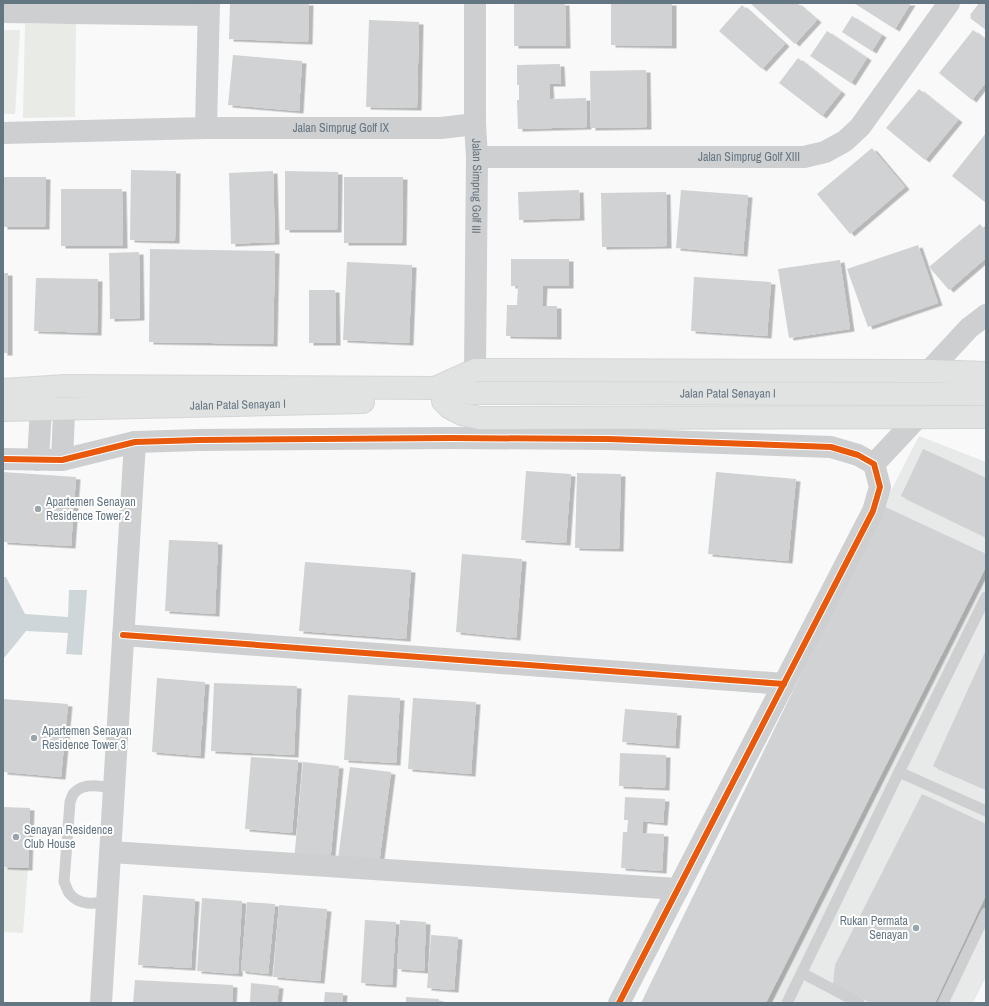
<svg xmlns="http://www.w3.org/2000/svg" width="989" height="1006" viewBox="0 0 989 1006" font-family="'Archivo Narrow',sans-serif">
  <style>
    .built { fill: #e8e9e9 }
    .green { fill: #e8ebe6 }
    .water { fill: #ced6d9 }
    .building { fill: #d0d2d3; filter: url(#shadow) }
    .lines { fill: none; stroke-linecap: round; stroke-linejoin: round }
    .secondary-casing { stroke: #d5d6d7; stroke-width: 24 }
    .highway-casing { stroke: #d5d6d6; stroke-width: 24 }
    .lane { stroke: #cecfd0; stroke-width: 11 }
    .street { stroke: #cecfd0; stroke-width: 22 }
    .secondary { stroke: #e1e2e2; stroke-width: 22 }
    .highway { stroke: #e1e2e2; stroke-width: 22 }
    .cycleway-casing { stroke: #fff; stroke-width: 8 }
    .cycleway { stroke: #e8590c; stroke-width: 6 }
    .poi-dot { fill: #99a4ac; stroke: #fff; stroke-width: 1.5 }
    .labels { text-anchor: middle; stroke-width: 4; stroke-linejoin: round; paint-order: stroke }
    .street-label { font-size: 12px; fill: #657683; stroke: #fff }
    .poi-label { font-size: 12px; fill: #657683; stroke: #fff; text-anchor: start }
  </style>
  <defs>
    <filter id="shadow"><feDropShadow dx="4.5" dy="2.5" stdDeviation="0" flood-color="#0004"/></filter>
  </defs>
  <rect width="100%" height="100%" fill="#f9f9f9"/>
  <polygon class="built" points="919,436 986,462 986,977 973,1003 700,1003 934,530 883,506"/>
  <g class="green">
    <polygon points="25,24 76,24 75,117 23,118"/>
    <polygon points="3,30 20,30 15,114 3,114"/>
    <polygon points="3,867 28,868 23,933 3,932"/>
  </g>
  <polygon class="water" points="3,577 6,577 25,614 68,617 69,590 87,590 82,655 66,654 68,633 26,631 14,646 3,659"/>
  <g class="building">
    <polygon points="230,3 309,3 308,42 229,39"/>
    <polygon points="514,3 565,3 566,46 514,46"/>
    <polygon points="611,3 672,3 672,46 611,45"/>
    <polygon points="750,3 797,3 817,20 795,44"/>
    <polygon points="854,3 911,3 895,29"/>
    <polygon points="979,3 986,3 986,30 970,18 971,16 970,15"/>
    <polygon points="742,5 785,44 762,69 719,31"/>
    <polygon points="852,16 882,35 872,51 842,32"/>
    <polygon points="369,20 419,22 417,108 366,107"/>
    <polygon points="973,30 986,40 986,82 972,100 939,73"/>
    <polygon points="827,31 867,58 851,83 810,56"/>
    <polygon points="233,55 302,61 299,111 228,105"/>
    <polygon points="798,58 841,92 822,116 779,83"/>
    <polygon points="560,64 561,84 549,84 550,99 586,98 587,127 518,129 517,100 519,100 519,85 517,85 517,65"/>
    <polygon points="646,70 647,127 591,128 590,71"/>
    <polygon points="919,89 958,120 925,160 886,128"/>
    <polygon points="986,133 986,203 952,176"/>
    <polygon points="872,148 905,187 850,234 817,194"/>
    <polygon points="131,170 176,171 175,241 130,240"/>
    <polygon points="273,171 275,242 231,244 229,173"/>
    <polygon points="285,171 338,172 337,230 285,230"/>
    <polygon points="3,177 46,177 45,227 3,227"/>
    <polygon points="344,177 403,177 402,243 344,243"/>
    <polygon points="61,189 122,189 123,246 61,246"/>
    <polygon points="579,190 580,218 519,220 518,192"/>
    <polygon points="681,190 748,195 743,254 676,248"/>
    <polygon points="666,192 667,246 602,247 601,193"/>
    <polygon points="980,224 986,231 986,258 949,290 929,267"/>
    <polygon points="918,245 938,303 868,327 847,269"/>
    <polygon points="150,249 275,251 273,344 149,342"/>
    <polygon points="139,252 140,318 110,319 109,253"/>
    <polygon points="511,259 569,259 569,286 543,286 542,306 557,306 557,337 506,336 507,305 517,305 518,286 511,286"/>
    <polygon points="840,260 850,329 789,338 778,269"/>
    <polygon points="347,262 412,265 409,343 343,340"/>
    <rect x="3" y="273" width="5" height="80"/>
    <polygon points="694,277 771,282 767,336 691,331"/>
    <polygon points="36,278 98,279 97,333 34,331"/>
    <polygon points="309,290 335,290 336,343 309,343"/>
    <polygon points="923,449 986,478 986,537 901,496"/>
    <polygon points="526,471 571,474 566,543 521,540"/>
    <polygon points="3,472 76,477 71,546 3,542"/>
    <polygon points="716,472 796,479 788,561 708,554"/>
    <polygon points="577,473 621,474 619,549 575,548"/>
    <polygon points="883,506 986,554 986,567 766,1003 641,1003"/>
    <polygon points="169,540 218,542 215,614 165,611"/>
    <polygon points="462,554 522,559 516,638 456,632"/>
    <polygon points="305,562 411,570 406,639 299,631"/>
    <polygon points="986,650 986,789 933,766"/>
    <polygon points="157,678 205,682 200,756 152,752"/>
    <polygon points="214,683 297,686 294,755 211,751"/>
    <polygon points="348,695 400,698 396,763 344,760"/>
    <polygon points="413,698 476,702 471,774 408,769"/>
    <polygon points="3,699 68,704 61,777 3,772"/>
    <polygon points="625,709 677,713 675,746 622,742"/>
    <polygon points="620,753 666,755 665,788 619,786"/>
    <polygon points="251,757 298,760 292,833 245,829"/>
    <polygon points="303,762 339,766 330,864 294,861"/>
    <polygon points="350,767 391,772 379,864 338,859"/>
    <polygon points="922,794 986,824 986,895 935,1003 873,1003 833,984 835,965"/>
    <polygon points="625,797 665,799 663,823 643,821 642,833 664,834 662,871 621,868 623,832 627,832 628,820 624,820"/>
    <polygon points="3,807 30,808 28,868 3,867"/>
    <polygon points="143,895 195,899 191,968 138,965"/>
    <polygon points="202,898 242,901 238,974 197,971"/>
    <polygon points="247,902 275,904 268,974 241,971"/>
    <polygon points="279,905 327,909 320,981 273,977"/>
    <polygon points="365,920 396,922 392,985 361,983"/>
    <polygon points="400,920 426,922 424,971 397,969"/>
    <polygon points="431,935 458,937 454,990 427,988"/>
    <polygon points="135,980 233,985 232,1003 133,1003"/>
    <polygon points="251,983 279,986 277,1003 250,1003"/>
    <polygon points="325,992 343,993 342,1003 324,1003"/>
    <polygon points="406,997 439,999 439,1003 406,1003"/>
  </g>
  <g class="lines">
    <defs>
      <g id="secondary">
        <path id="s4" d="M3 390 66 386 435 388 461 389 469 393 986 394"/>
        <path id="s5" d="M3 410 363 402"/>
      </g>
      <g id="highway">
        <polyline points="435,388 475,370 929,371 986,373"/>
        <polyline points="443,401 450,408 462,414 479,418 986,417"/>
      </g>
    </defs>
    <use href="#secondary" class="secondary-casing"/>
    <use href="#highway" class="highway-casing"/>
    <g class="lane">
      <polyline points="899,772 986,811"/>
      <path d="M108 901C94 904 79 906 69 893 67 890 66 885 64 882L70 802C71 800 72 795 74 793 84 782 102 786 114 789"/>
      <polyline points="802,973 859,1003"/>
      <polyline points="787,1003 899,772 986,597"/>
      <polyline points="943,1003 986,913"/>
    </g>
    <g class="street">
      <path id="s1" d="M475 3V124L477 157 475 370"/>
      <polyline points="3,12 208,15"/>
      <polyline points="206,128 209,3"/>
      <path id="s2" d="M3 133 206 128H441L475 124"/>
      <path id="s3" d="M477 157H804L825 152 845 141 860 127 949 3"/>
      <polyline points="929,371 969,328 986,315"/>
      <polyline points="3,459 62,460 135,442 199,440 451,438 608,439 831,447 858,455 874,464 880,487 873,511 619,1003"/>
      <polyline points="38,460 42,391"/>
      <polyline points="62,460 65,390"/>
      <polyline points="874,464 918,417"/>
      <polyline points="123,635 784,684"/>
      <polyline points="111,852 678,889"/>
      <polyline points="101,1003 135,442"/>
    </g>
    <use href="#secondary" class="secondary"/>
    <use href="#highway" class="highway"/>
    <defs>
      <g id="cycleway">
        <polyline points="3,459 62,460 135,442 199,440 451,438 608,439 831,447 858,455 874,464 880,487 873,511 619,1003"/>
        <polyline points="123,635 784,684"/>
      </g>
    </defs>
    <use href="#cycleway" class="cycleway-casing"/>
    <use href="#cycleway" class="cycleway"/>
  </g>
  <g class="poi-dot">
    <circle cx="38" cy="509" r="4"/>
    <circle cx="34" cy="738" r="4"/>
    <circle cx="16" cy="837" r="4"/>
    <circle cx="916" cy="928" r="4"/>
  </g>
  <g class="labels">
    <g class="street-label">
      <text dy="4" stroke="none"><textPath href="#s2" startOffset="338">Jalan Simprug Golf IX</textPath></text>
      <text dy="4" stroke="none"><textPath href="#s3" startOffset="272">Jalan Simprug Golf XIII</textPath></text>
      <text dy="4" stroke="none"><textPath href="#s1" startOffset="183">Jalan Simprug Golf III</textPath></text>
      <text dy="4" stroke="none"><textPath href="#s4" startOffset="726">Jalan Patal Senayan I</textPath></text>
      <text dy="4" stroke="none"><textPath href="#s5" startOffset="235">Jalan Patal Senayan I</textPath></text>
    </g>
    <g class="poi-label">
      <text x="46" y="506">Apartemen Senayan<tspan x="46" dy="14">Residence Tower 2</tspan></text>
      <text x="42" y="735">Apartemen Senayan<tspan x="42" dy="14">Residence Tower 3</tspan></text>
      <text x="24" y="834">Senayan Residence<tspan x="24" dy="14">Club House</tspan></text>
      <text x="908" y="925" text-anchor="end">Rukan Permata<tspan x="908" dy="14">Senayan</tspan></text>
    </g>
  </g>
  <rect width="989" height="1006" fill="none" stroke="#657683" stroke-width="8"/>
</svg>
